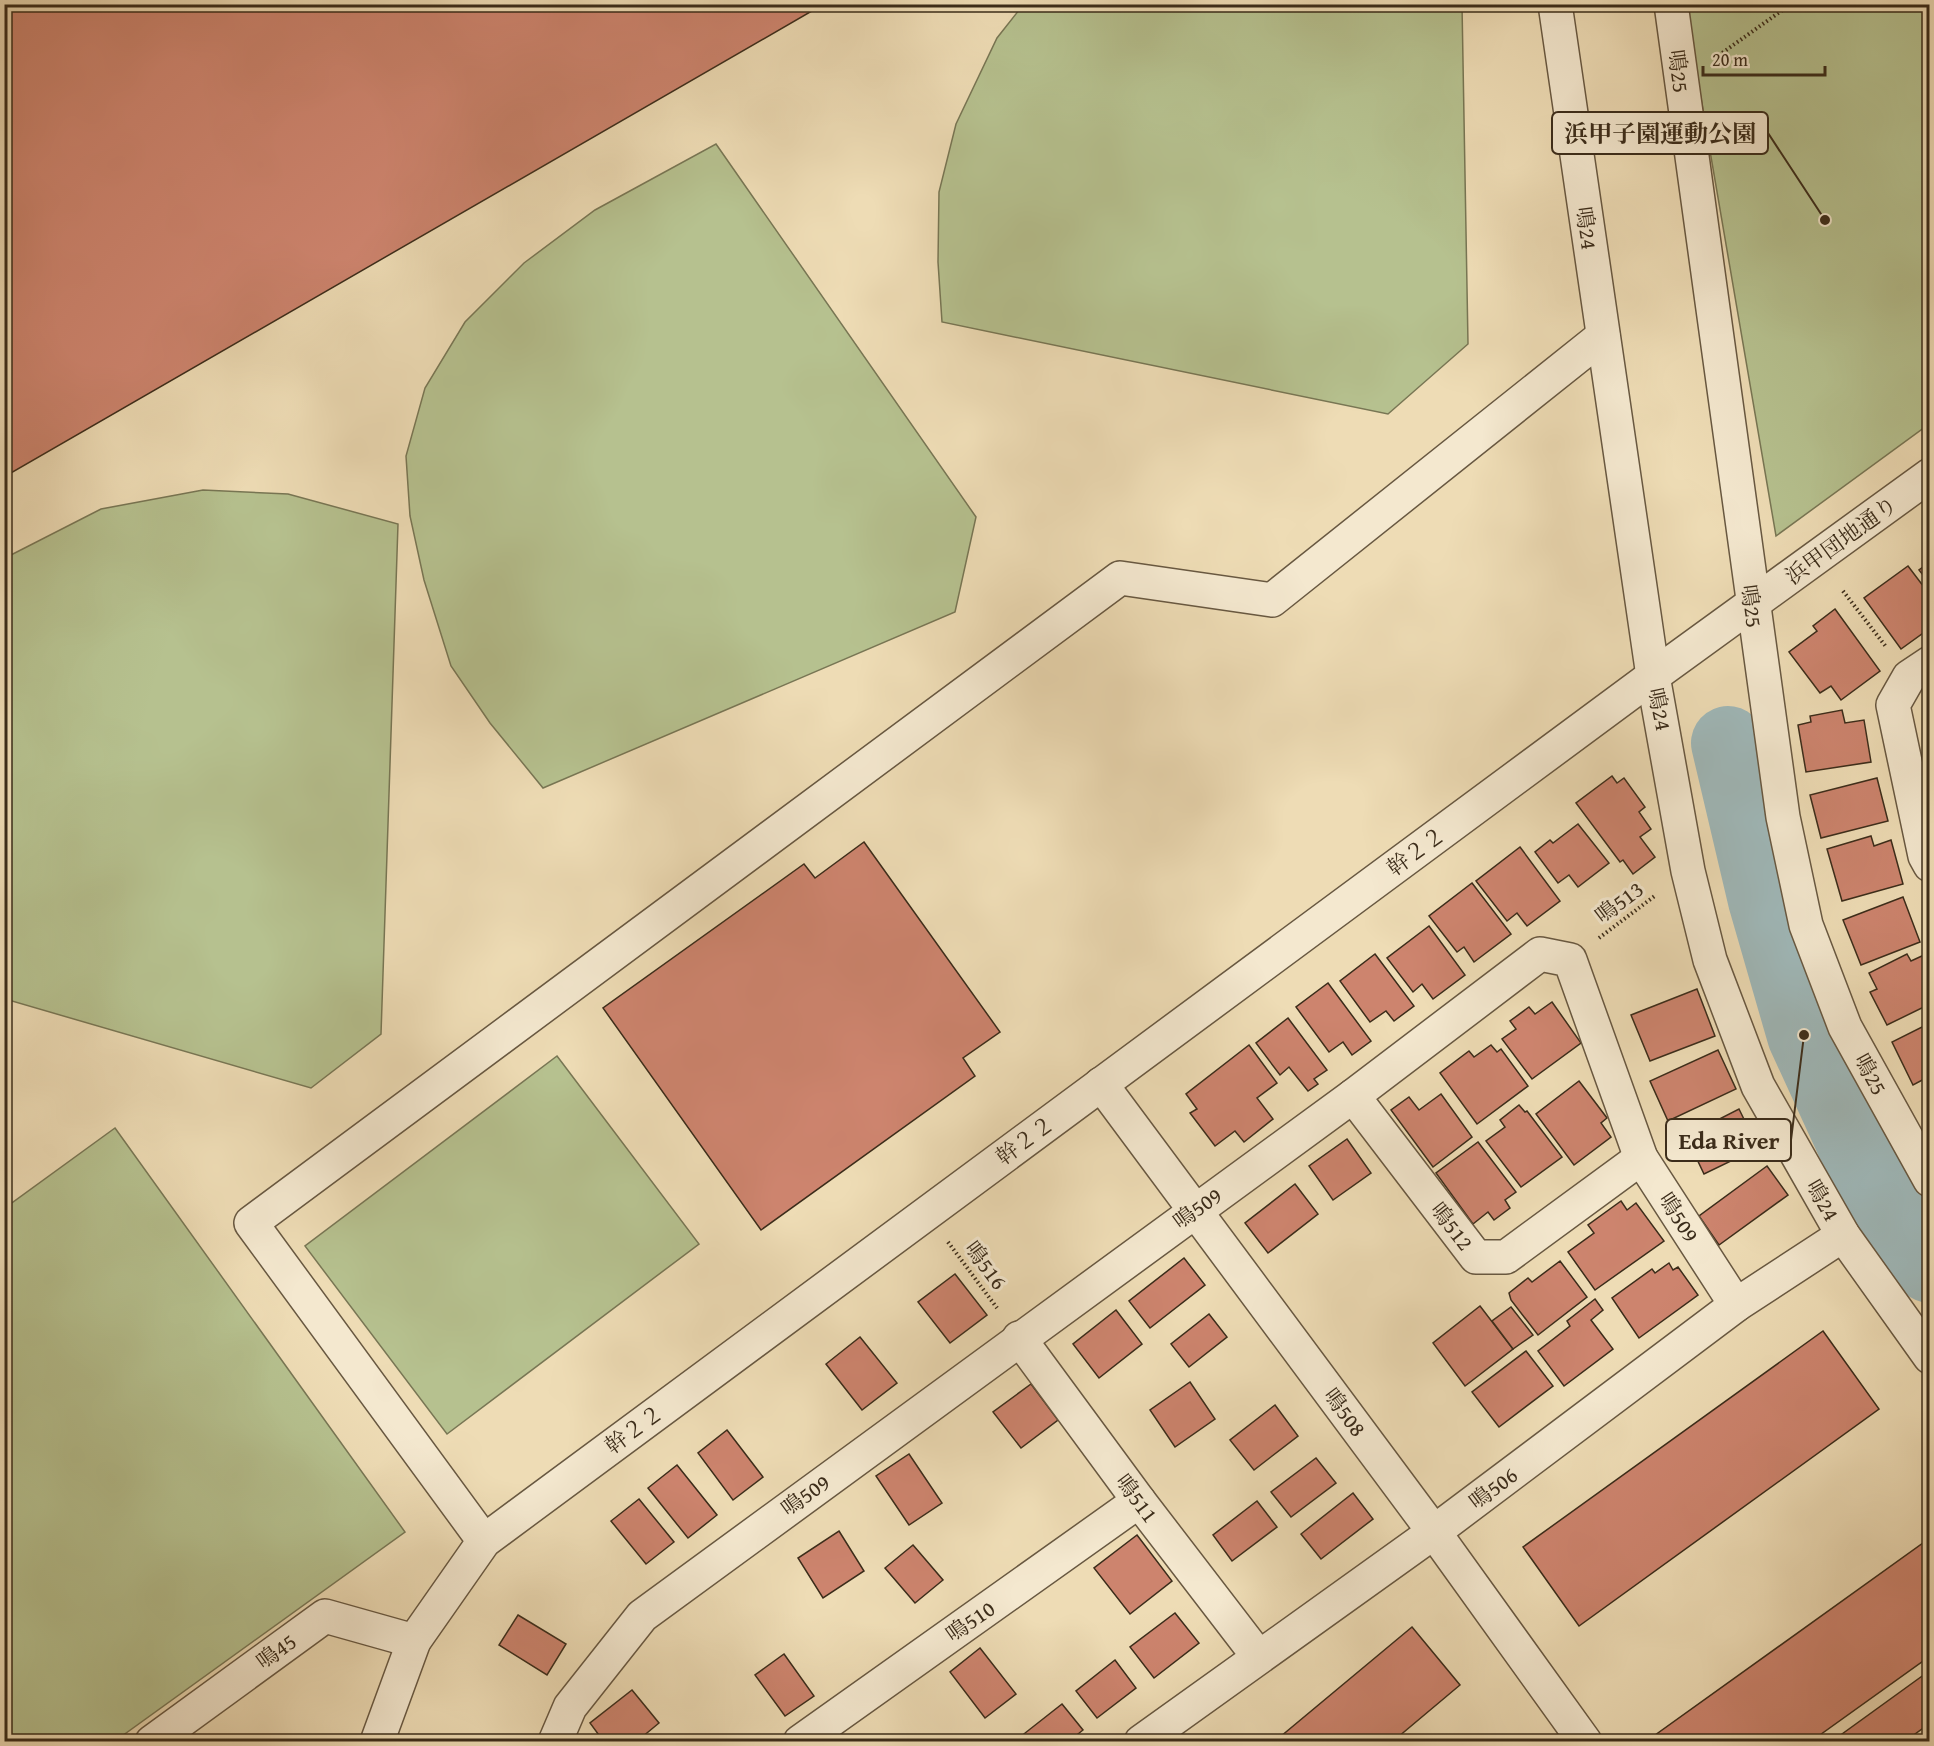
<svg xmlns="http://www.w3.org/2000/svg" width="1934" height="1746" viewBox="0 0 1934 1746" font-family="'Gentium Book Plus','Noto Serif JP',serif">
  <style>
    .green { fill: #b6c18f; stroke: #787654; stroke-width: 1.5 }
    .lines { fill: none; stroke-linecap: round; stroke-linejoin: round }
    .river { stroke: #9fb8b9; stroke-width: 74 }
    .building { fill: #cd846e; stroke: #3b2c1a; stroke-width: 1.5 }
    .minor-casing { stroke: #685841; stroke-width: 36 }
    .path { stroke: #3b2c1a; stroke-width: 4; stroke-dasharray: 1.5 3; stroke-linecap: butt }
    .minor { stroke: #f4e8cf; stroke-width: 33 }
    .labels { text-anchor: middle; stroke-width: 6; stroke-linejoin: round; paint-order: stroke }
    .street-label { font-size: 22px; fill: #3b2c1a; stroke: #f4e8cf }
    .leader { fill: none; stroke: #3b2c1a; stroke-width: 2 }
    .callout-dot { fill: #3b2c1a; stroke: #f4e8cf; stroke-width: 2 }
    .callout { fill: #f4e8cf; stroke: #3b2c1a; stroke-width: 2 }
    .callout-label { font-size: 24px; text-anchor: middle; font-weight: bold; fill: #3b2c1a }
  </style>
  <rect width="100%" height="100%" fill="#eedcb5"/>
  <filter id="stains"><feTurbulence type="fractalNoise" baseFrequency=".00333" numOctaves="4"/><feColorMatrix values="0 0 0 0 .2 0 0 0 0 .09 0 0 0 0 .02 0 0 0 .5 -.17"/></filter>
  <radialGradient id="worn" r=".72"><stop offset=".6" stop-color="#630" stop-opacity="0"/><stop offset="1" stop-color="#630" stop-opacity=".3"/></radialGradient>
  <g class="green">
    <polygon points="1023,5 1462,5 1468,344 1388,414 942,322 938,262 939,192 956,124 997,38"/>
    <polygon points="1685,5 1929,5 1929,424 1776,536"/>
    <polygon points="716,144 976,517 955,612 543,788 490,723 451,666 424,580 410,516 406,456 425,388 465,322 524,263 595,210"/>
    <polygon points="203,490 288,494 398,524 381,1034 311,1088 5,999 5,558 101,509"/>
    <polygon points="557,1056 699,1244 447,1434 305,1246"/>
    <polygon points="115,1128 405,1532 115,1741 5,1741 5,1208"/>
  </g>
  <g class="lines">
    <polyline class="river" points="1728,743 1765,900 1804,1035 1870,1179 1930,1266"/>
  </g>
  <g class="building">
    <polygon points="4,4 824,4 4,477"/>
    <polygon points="1930,562 1930,584 1919,570"/>
    <polygon points="1908,566 1930,595 1930,628 1901,649 1864,598"/>
    <polygon points="1835,609 1880,671 1841,700 1831,686 1820,693 1789,652 1817,631 1813,626"/>
    <polygon points="1842,710 1845,723 1864,720 1871,762 1806,772 1798,725 1811,722 1810,716"/>
    <polygon points="1612,776 1617,783 1624,778 1645,807 1639,812 1651,829 1640,837 1655,857 1633,874 1623,860 1620,862 1576,803"/>
    <polygon points="1877,778 1888,821 1821,838 1810,795"/>
    <polygon points="1578,824 1609,863 1578,887 1569,875 1558,883 1535,852 1550,840 1553,843"/>
    <polygon points="1871,836 1874,846 1891,840 1903,884 1842,901 1827,849"/>
    <polygon points="864,842 1000,1032 963,1058 975,1076 761,1230 603,1008 804,864 815,878"/>
    <polygon points="1520,847 1560,901 1527,926 1517,913 1507,921 1476,881"/>
    <polygon points="1472,883 1511,934 1474,962 1464,947 1457,952 1429,916"/>
    <polygon points="1903,897 1920,942 1861,965 1843,920"/>
    <polygon points="1429,926 1465,975 1433,999 1422,984 1413,992 1387,958"/>
    <polygon points="1375,954 1414,1006 1394,1021 1386,1011 1370,1022 1340,981"/>
    <polygon points="1907,954 1911,961 1924,955 1930,966 1930,1004 1887,1025 1870,992 1877,989 1869,973"/>
    <polygon points="1328,983 1371,1041 1352,1055 1343,1042 1329,1052 1296,1007"/>
    <polygon points="1697,989 1715,1036 1650,1061 1631,1015"/>
    <polygon points="1552,1002 1581,1043 1532,1079 1502,1039 1516,1029 1510,1021 1529,1007 1535,1014"/>
    <polygon points="1288,1018 1327,1070 1314,1079 1318,1084 1308,1091 1289,1067 1280,1075 1256,1043"/>
    <polygon points="1930,1023 1930,1076 1913,1085 1892,1042"/>
    <polygon points="1249,1045 1277,1083 1257,1098 1273,1119 1244,1142 1235,1131 1215,1146 1190,1113 1197,1109 1186,1094"/>
    <polygon points="1491,1045 1497,1052 1501,1049 1528,1086 1477,1124 1440,1073 1469,1051 1474,1057"/>
    <polygon points="1718,1050 1736,1089 1668,1121 1650,1081"/>
    <polygon points="1579,1081 1607,1118 1601,1123 1611,1137 1574,1165 1536,1114"/>
    <polygon points="1441,1094 1472,1137 1433,1167 1391,1110 1409,1097 1419,1110"/>
    <polygon points="1519,1105 1525,1112 1527,1111 1562,1157 1521,1187 1486,1141 1505,1127 1500,1120"/>
    <polygon points="1739,1109 1758,1148 1704,1174 1686,1136"/>
    <polygon points="1347,1139 1371,1173 1333,1200 1309,1166"/>
    <polygon points="1478,1142 1516,1192 1505,1200 1510,1208 1494,1220 1488,1212 1473,1224 1436,1173"/>
    <polygon points="1767,1166 1788,1195 1719,1245 1699,1216"/>
    <polygon points="1295,1184 1318,1214 1268,1253 1245,1223"/>
    <polygon points="1621,1201 1627,1210 1636,1203 1664,1241 1595,1290 1568,1252 1594,1233 1588,1225"/>
    <polygon points="1184,1258 1205,1285 1150,1328 1129,1301"/>
    <polygon points="1560,1261 1587,1297 1538,1335 1511,1300 1509,1293 1528,1278 1532,1282"/>
    <polygon points="1669,1263 1673,1270 1678,1267 1698,1295 1639,1338 1612,1298 1652,1269 1655,1273"/>
    <polygon points="955,1274 987,1315 950,1343 918,1302"/>
    <polygon points="1595,1299 1603,1310 1591,1320 1613,1349 1564,1386 1538,1351 1570,1326 1567,1321"/>
    <polygon points="1480,1306 1513,1349 1465,1386 1433,1343"/>
    <polygon points="1511,1307 1533,1335 1513,1349 1492,1321"/>
    <polygon points="1116,1310 1142,1344 1099,1378 1073,1344"/>
    <polygon points="1209,1314 1227,1337 1189,1367 1171,1344"/>
    <polygon points="1823,1331 1879,1409 1579,1626 1523,1547"/>
    <polygon points="860,1337 897,1383 862,1410 826,1364"/>
    <polygon points="1526,1351 1553,1386 1499,1427 1472,1392"/>
    <polygon points="1190,1382 1215,1419 1175,1447 1150,1410"/>
    <polygon points="1031,1384 1058,1420 1021,1448 993,1412"/>
    <polygon points="1275,1405 1298,1436 1254,1470 1230,1440"/>
    <polygon points="727,1430 763,1477 733,1500 698,1453"/>
    <polygon points="909,1454 942,1503 909,1525 876,1476"/>
    <polygon points="1316,1458 1336,1483 1291,1517 1271,1492"/>
    <polygon points="677,1465 717,1515 688,1538 648,1488"/>
    <polygon points="1353,1493 1373,1519 1321,1559 1301,1534"/>
    <polygon points="639,1499 674,1542 646,1564 611,1521"/>
    <polygon points="1257,1501 1277,1527 1232,1561 1213,1535"/>
    <polygon points="839,1531 864,1571 823,1598 798,1558"/>
    <polygon points="1137,1535 1172,1581 1130,1614 1094,1568"/>
    <polygon points="1930,1538 1930,1656 1810,1742 1653,1742 1651,1738"/>
    <polygon points="913,1545 943,1580 915,1603 885,1568"/>
    <polygon points="1175,1613 1199,1643 1154,1678 1130,1647"/>
    <polygon points="518,1615 566,1644 547,1675 499,1645"/>
    <polygon points="1412,1627 1460,1685 1392,1742 1274,1742"/>
    <polygon points="980,1648 1016,1694 985,1718 950,1672"/>
    <polygon points="784,1654 814,1696 785,1716 755,1675"/>
    <polygon points="1115,1660 1136,1688 1097,1718 1076,1691"/>
    <polygon points="1925,1674 1930,1681 1930,1723 1904,1742 1831,1742"/>
    <polygon points="632,1690 659,1723 636,1742 604,1742 590,1723"/>
    <polygon points="1062,1704 1083,1730 1068,1742 1024,1742 1020,1737"/>
  </g>
  <g class="lines">
    <defs>
      <g id="minor">
        <polyline points="1555,4 1653,676 1688,871 1710,960 1758,1086 1843,1235 1930,1357"/>
        <polyline points="1671,4 1783,817 1806,925 1845,1027 1930,1180"/>
        <polyline points="1930,663 1909,677 1893,705 1925,856 1930,865"/>
        <polyline points="1101,1084 1434,1532 1585,1742"/>
        <polyline points="1353,1096 1476,1257 1506,1257 1641,1158"/>
        <polyline points="1019,1338 1139,1501 1258,1656"/>
        <polyline points="484,1541 251,1223 1120,578 1272,600 1603,336"/>
        <polyline points="152,1742 325,1616 414,1641"/>
        <polyline points="377,1742 414,1641 484,1541 1653,676 1930,475"/>
        <polyline points="555,1742 570,1707 642,1616 1353,1096 1540,954 1570,960 1641,1158 1736,1305"/>
        <polyline points="800,1742 1139,1501"/>
        <polyline points="1141,1742 1434,1532 1736,1305 1843,1235"/>
      </g>
    </defs>
    <use href="#minor" class="minor-casing"/>
    <g class="path">
      <polyline points="1715,58 1791,4"/>
      <polyline points="1843,591 1887,648"/>
      <polyline points="1599,938 1656,895"/>
      <polyline points="948,1242 997,1308"/>
    </g>
    <use href="#minor" class="minor"/>
  </g>
  <g class="labels">
    <g class="street-label">
      <text transform="translate(1679 71) rotate(83)" y="8">鳴25</text>
      <text transform="translate(1587 228) rotate(82)" y="8">鳴24</text>
      <text transform="translate(1841 540) rotate(-36)" y="8">浜甲団地通り</text>
      <text transform="translate(1752 606) rotate(82)" y="8">鳴25</text>
      <text transform="translate(1660 709) rotate(78)" y="8">鳴24</text>
      <text transform="translate(1416 851) rotate(-36)" y="8">幹２２</text>
      <text transform="translate(1619 902) rotate(-37)" y="8">鳴513</text>
      <text transform="translate(1871 1074) rotate(61)" y="8">鳴25</text>
      <text transform="translate(1025 1140) rotate(-36)" y="8">幹２２</text>
      <text transform="translate(1823 1200) rotate(60)" y="8">鳴24</text>
      <text transform="translate(1197 1208) rotate(-36)" y="8">鳴509</text>
      <text transform="translate(1679 1217) rotate(57)" y="8">鳴509</text>
      <text transform="translate(1452 1226) rotate(52)" y="8">鳴512</text>
      <text transform="translate(986 1265) rotate(53)" y="8">鳴516</text>
      <text transform="translate(1345 1412) rotate(53)" y="8">鳴508</text>
      <text transform="translate(634 1429) rotate(-36)" y="8">幹２２</text>
      <text transform="translate(1493 1488) rotate(-37)" y="8">鳴506</text>
      <text transform="translate(805 1495) rotate(-36)" y="8">鳴509</text>
      <text transform="translate(1137 1498) rotate(53)" y="8">鳴511</text>
      <text transform="translate(970 1621) rotate(-35)" y="8">鳴510</text>
      <text transform="translate(276 1651) rotate(-36)" y="8">鳴45</text>
    </g>
  </g>
  <path class="leader" d="M1825 220L1768 133M1804 1035L1791 1140"/>
  <g class="callout-dot">
    <circle cx="1825" cy="220" r="6"/>
    <circle cx="1804" cy="1035" r="6"/>
  </g>
  <g class="callout">
    <rect x="1552" y="112" width="216" height="42" rx="6"/>
    <rect x="1666" y="1119" width="125" height="42" rx="6"/>
  </g>
  <g class="callout-label">
    <text x="1660" y="142">浜甲子園運動公園</text>
    <text x="1729" y="1149">Eda River</text>
  </g>
  <rect width="1934" height="1746" fill="none" stroke="#eedcb5" stroke-width="24"/>
  <rect x="6" y="6" width="1922" height="1734" fill="none" stroke="#3b2c1a" stroke-width="3"/>
  <rect x="12" y="12" width="1910" height="1722" fill="none" stroke="#3b2c1a" stroke-width="1.5"/>
  <path d="M1703 66v9h122v-9" fill="none" stroke="#3b2c1a" stroke-width="3"/>
  <text x="1712" y="66" font-size="18" fill="#3b2c1a" stroke="#f4e8cf" stroke-width="4.5" paint-order="stroke">20 m</text>
  <rect width="100%" height="100%" filter="url(#stains)"/>
  <rect width="100%" height="100%" fill="url(#worn)"/>
</svg>
